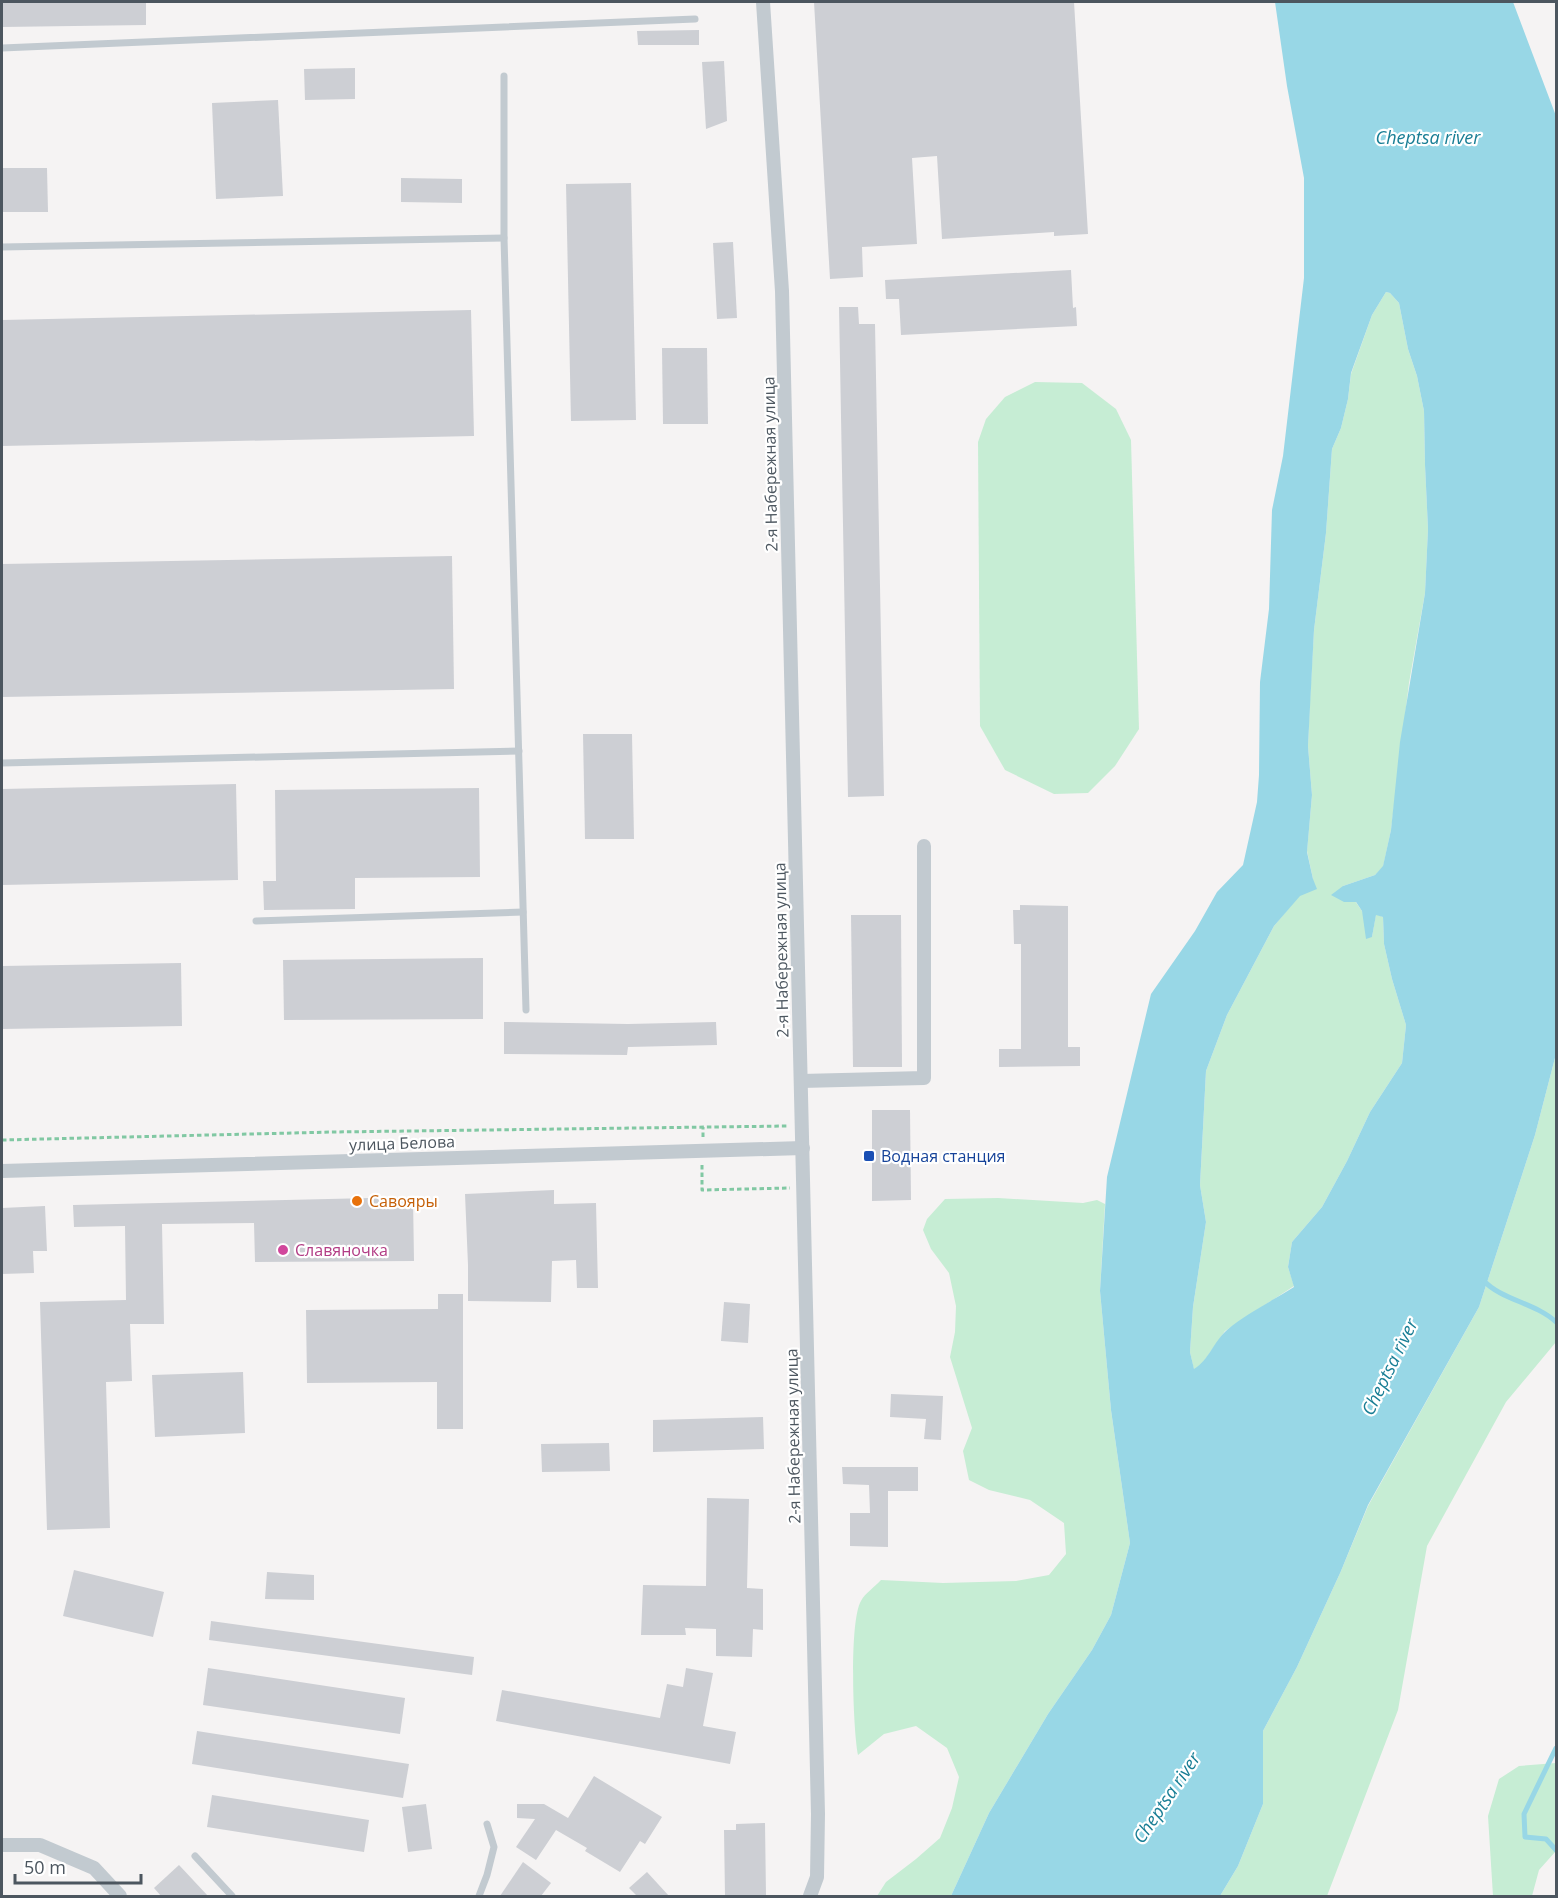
<svg xmlns="http://www.w3.org/2000/svg" width="1558" height="1898" viewBox="0 0 1558 1898" font-family="'Open Sans',sans-serif">
  <style>
    .green { fill: #c6edd4 }
    .water { fill: #98d7e6; fill-rule: evenodd }
    .lines { fill: none; stroke-linecap: round; stroke-linejoin: round }
    .stream { stroke: #98d7e6; stroke-width: 5 }
    .building { fill: #cdcfd4 }
    .path { stroke: #81c8a3; stroke-width: 3; stroke-dasharray: 4.5 3; stroke-linecap: butt }
    .service { stroke: #c2cad0; stroke-width: 7 }
    .minor { stroke: #c2cad0; stroke-width: 14 }
    .transit-dot { fill: #1a4fb4; stroke: #fff; stroke-width: 2 }
    .food-dot { fill: #e8710a; stroke: #fff; stroke-width: 2 }
    .hotel-dot { fill: #d1479c; stroke: #fff; stroke-width: 2 }
    .labels { text-anchor: middle; stroke-width: 4.5; stroke-linejoin: round; paint-order: stroke }
    .street-label { font-size: 16px; fill: #4c565f; stroke: #fff }
    .transit-label { font-size: 16px; fill: #164399; stroke: #fff; text-anchor: start }
    .food-label { font-size: 16px; fill: #c56008; stroke: #fff; text-anchor: start }
    .hotel-label { font-size: 16px; fill: #b23c85; stroke: #fff; text-anchor: start }
    .water-label { font-size: 18px; font-style: italic; fill: #197e95; stroke: #fff }
  </style>
  <rect width="100%" height="100%" fill="#f5f3f3"/>
  <g class="green">
    <polygon points="1386,292 1390,293 1399,303 1408,349 1417,376 1424,411 1425,465 1428,529 1425,593 1409,683 1391,830 1383,867 1375,875 1343,886 1344,902 1355,901 1362,911 1372,937 1376,914 1383,917 1384,944 1392,979 1406,1025 1402,1063 1370,1112 1347,1161 1322,1207 1292,1242 1288,1267 1294,1286 1225,1331 1202,1364 1194,1370 1190,1352 1193,1307 1206,1222 1200,1185 1206,1071 1227,1015 1274,926 1313,879 1307,851 1312,795 1308,746 1310,700 1314,630 1326,533 1332,449 1341,428 1348,399 1351,374 1372,315"/>
    <polygon points="1035,382 1082,383 1116,409 1131,440 1139,729 1115,766 1088,793 1054,794 1005,770 980,726 978,442 986,419 1005,397"/>
    <polygon points="1556,1054 1556,1342 1506,1402 1427,1546 1398,1710 1327,1896 1220,1896 1238,1866 1263,1804 1263,1731 1297,1667 1341,1571 1368,1506 1479,1307 1535,1135"/>
    <path d="M998 1198 1083 1203 1097 1200 1105 1204 1100 1291 1111 1410 1130 1543 1111 1615 1092 1650 1048 1714 989 1813 951 1896H877L886 1882 916 1859 940 1838 952 1808 959 1777 947 1748 916 1726 884 1734 858 1755C853 1730 849 1621 861 1601 865 1593 875 1587 881 1580L943 1583 1016 1581 1049 1575 1066 1554 1064 1523 1030 1500 989 1490 969 1480 963 1451 972 1428 950 1357 955 1332 956 1306 949 1273 931 1249 923 1230 927 1219 945 1199Z"/>
    <polygon points="1556,1763 1556,1851 1539,1870 1532,1896 1493,1896 1488,1816 1499,1779 1519,1766"/>
  </g>
  <path class="water" d="M1275 2H1513L1556 116V1054L1535 1135 1479 1307 1368 1505 1341 1571 1297 1667 1263 1731V1804L1238 1866 1220 1896H951L989 1813 1048 1714 1092 1650 1111 1615 1130 1543 1111 1410 1100 1291 1107 1177 1151 994 1195 931 1217 892 1243 865 1257 802 1259 775 1260 682 1269 609 1272 510 1283 456 1304 278V178L1287 86ZM1386 292 1390 293 1399 303 1408 349 1417 376 1424 411 1425 465 1428 529 1425 593 1400 742 1391 830 1383 866 1375 875 1343 886 1331 895 1344 902H1356L1362 911 1366 939 1372 937 1376 915 1383 917 1384 944 1392 979 1406 1025 1402 1063 1370 1112 1347 1161 1322 1207 1292 1242 1288 1267 1294 1287C1272 1301 1247 1313 1227 1330 1214 1341 1209 1360 1194 1369L1190 1352 1193 1307 1206 1222 1200 1185 1206 1071 1227 1015 1274 926 1300 896 1317 889 1313 879 1307 852 1312 795 1308 746 1314 630 1326 533 1332 449 1341 428 1348 399 1351 373 1372 315Z"/>
  <g class="lines">
    <g class="stream">
      <path d="M1483 1280C1501 1300 1536 1303 1556 1322"/>
      <polyline points="1556,1748 1524,1814 1525,1837 1546,1839 1556,1850"/>
    </g>
  </g>
  <g class="building">
    <polygon points="2,2 146,2 146,25 2,27"/>
    <polygon points="814,2 1074,2 1088,234 1054,236 1054,232 942,239 937,156 912,158 917,244 862,247 863,277 830,279"/>
    <polygon points="699,30 699,45 638,45 637,31"/>
    <polygon points="724,61 727,121 706,129 702,62"/>
    <polygon points="355,68 355,99 305,100 304,69"/>
    <polygon points="278,100 283,196 216,199 212,103"/>
    <polygon points="2,168 47,168 48,212 2,212"/>
    <polygon points="401,178 462,179 462,203 401,202"/>
    <polygon points="631,183 636,420 571,421 566,184"/>
    <polygon points="733,242 737,318 717,319 713,243"/>
    <polygon points="1071,270 1073,308 1076,307 1077,326 901,335 899,299 886,299 885,280"/>
    <polygon points="839,307 858,307 859,324 875,324 884,796 848,797"/>
    <polygon points="471,310 474,436 2,446 2,320"/>
    <polygon points="662,348 707,348 708,424 663,424"/>
    <polygon points="452,556 454,689 2,697 2,564"/>
    <polygon points="583,734 632,734 634,839 585,839"/>
    <polygon points="236,784 238,880 2,885 2,789"/>
    <polygon points="479,788 480,877 355,878 355,909 264,910 263,881 276,881 275,790"/>
    <polygon points="1020,905 1068,906 1068,1047 1080,1047 1080,1066 999,1067 999,1049 1021,1049 1021,944 1014,944 1013,910 1020,910"/>
    <polygon points="851,915 901,915 902,1067 853,1067"/>
    <polygon points="483,958 483,1019 284,1020 283,960"/>
    <polygon points="181,963 182,1026 2,1029 2,966"/>
    <polygon points="504,1022 628,1024 716,1022 717,1045 628,1047 627,1055 504,1054"/>
    <polygon points="872,1110 910,1110 911,1200 872,1201"/>
    <polygon points="554,1190 554,1204 596,1203 598,1288 577,1288 576,1260 552,1261 551,1302 468,1301 468,1265 465,1194"/>
    <polygon points="413,1197 414,1261 255,1262 254,1223 162,1224 164,1324 130,1324 132,1381 106,1382 110,1528 47,1530 40,1302 126,1300 125,1226 74,1227 73,1205"/>
    <polygon points="45,1206 47,1251 33,1251 34,1273 2,1274 2,1208"/>
    <polygon points="438,1294 463,1294 463,1429 437,1429 437,1382 307,1383 306,1310 438,1309"/>
    <polygon points="724,1302 750,1304 748,1343 721,1341"/>
    <polygon points="243,1372 245,1433 155,1437 152,1375"/>
    <polygon points="891,1394 943,1396 941,1440 924,1439 926,1419 890,1417"/>
    <polygon points="763,1417 764,1449 653,1452 653,1420"/>
    <polygon points="609,1443 610,1471 542,1472 541,1444"/>
    <polygon points="842,1467 918,1467 918,1491 888,1491 888,1547 850,1546 850,1513 870,1513 869,1485 843,1484"/>
    <polygon points="707,1498 749,1499 747,1588 763,1589 763,1630 753,1629 752,1657 716,1656 716,1629 685,1628 686,1635 641,1635 643,1585 706,1586"/>
    <polygon points="74,1570 164,1592 153,1637 63,1616"/>
    <polygon points="267,1572 314,1575 314,1600 265,1599"/>
    <polygon points="211,1621 474,1657 472,1675 209,1640"/>
    <polygon points="208,1668 405,1698 400,1734 203,1705"/>
    <polygon points="686,1668 713,1673 703,1726 736,1732 730,1764 496,1721 502,1690 660,1718 667,1684 683,1687"/>
    <polygon points="197,1731 409,1764 403,1798 192,1764"/>
    <polygon points="594,1776 662,1817 645,1844 640,1841 620,1872 585,1851 587,1848 556,1830 536,1860 516,1847 535,1819 517,1818 517,1804 544,1804 568,1818"/>
    <polygon points="212,1795 369,1820 364,1852 207,1827"/>
    <polygon points="426,1804 432,1849 408,1852 402,1807"/>
    <polygon points="765,1823 766,1896 725,1896 724,1830 736,1830 736,1824"/>
    <polygon points="523,1862 551,1883 541,1896 500,1896"/>
    <polygon points="179,1865 208,1896 161,1896 154,1888"/>
    <polygon points="647,1872 669,1896 637,1896 629,1888"/>
  </g>
  <g class="lines">
    <g class="path">
      <polyline points="703,1137 703,1127"/>
      <polyline points="2,1140 334,1132 788,1126"/>
      <polyline points="702,1165 702,1190 790,1188"/>
    </g>
    <g class="service">
      <polyline points="2,48 695,19"/>
      <polyline points="504,76 504,238 526,1010"/>
      <polyline points="2,247 504,238"/>
      <polyline points="2,763 519,751"/>
      <polyline points="256,921 523,912"/>
      <polyline points="195,1856 232,1896"/>
      <polyline points="479,1896 487,1875 494,1847 487,1824"/>
    </g>
    <g class="minor">
      <polyline points="763,2 782,291 818,1814 817,1877 810,1896"/>
      <polyline points="801,1081 924,1078 924,846"/>
      <polyline points="2,1171 803,1148"/>
      <polyline points="2,1845 40,1845 94,1868 120,1896"/>
    </g>
  </g>
  <rect class="transit-dot" x="863" y="1150" width="12" height="12" rx="3"/>
  <circle class="food-dot" cx="357" cy="1201" r="6"/>
  <circle class="hotel-dot" cx="283" cy="1250" r="6"/>
  <g class="labels">
    <g class="street-label">
      <text transform="translate(770 464) rotate(-91)" y="6">2-я Набережная улица</text>
      <text transform="translate(781 950) rotate(-91)" y="6">2-я Набережная улица</text>
      <text transform="translate(402 1143) rotate(-2)" y="6">улица Белова</text>
      <text transform="translate(793 1436) rotate(-91)" y="6">2-я Набережная улица</text>
    </g>
    <g class="transit-label">
      <text x="881" y="1162">Водная станция</text>
    </g>
    <g class="food-label">
      <text x="369" y="1207">Савояры</text>
    </g>
    <g class="hotel-label">
      <text x="295" y="1256">Славяночка</text>
    </g>
    <g class="water-label">
      <text x="1428" y="144">Cheptsa river</text>
      <text transform="translate(1390 1367) rotate(-64)" y="6">Cheptsa river</text>
      <text transform="translate(1167 1798) rotate(-56)" y="6">Cheptsa river</text>
    </g>
  </g>
  <rect width="1558" height="1898" fill="none" stroke="#4c565f" stroke-width="6"/>
  <path d="M15 1874v9h126v-9" fill="none" stroke="#4c565f" stroke-width="3"/>
  <text x="24" y="1874" font-size="18" fill="#4c565f" stroke="#ffffff" stroke-width="4.5" paint-order="stroke">50 m</text>
</svg>
